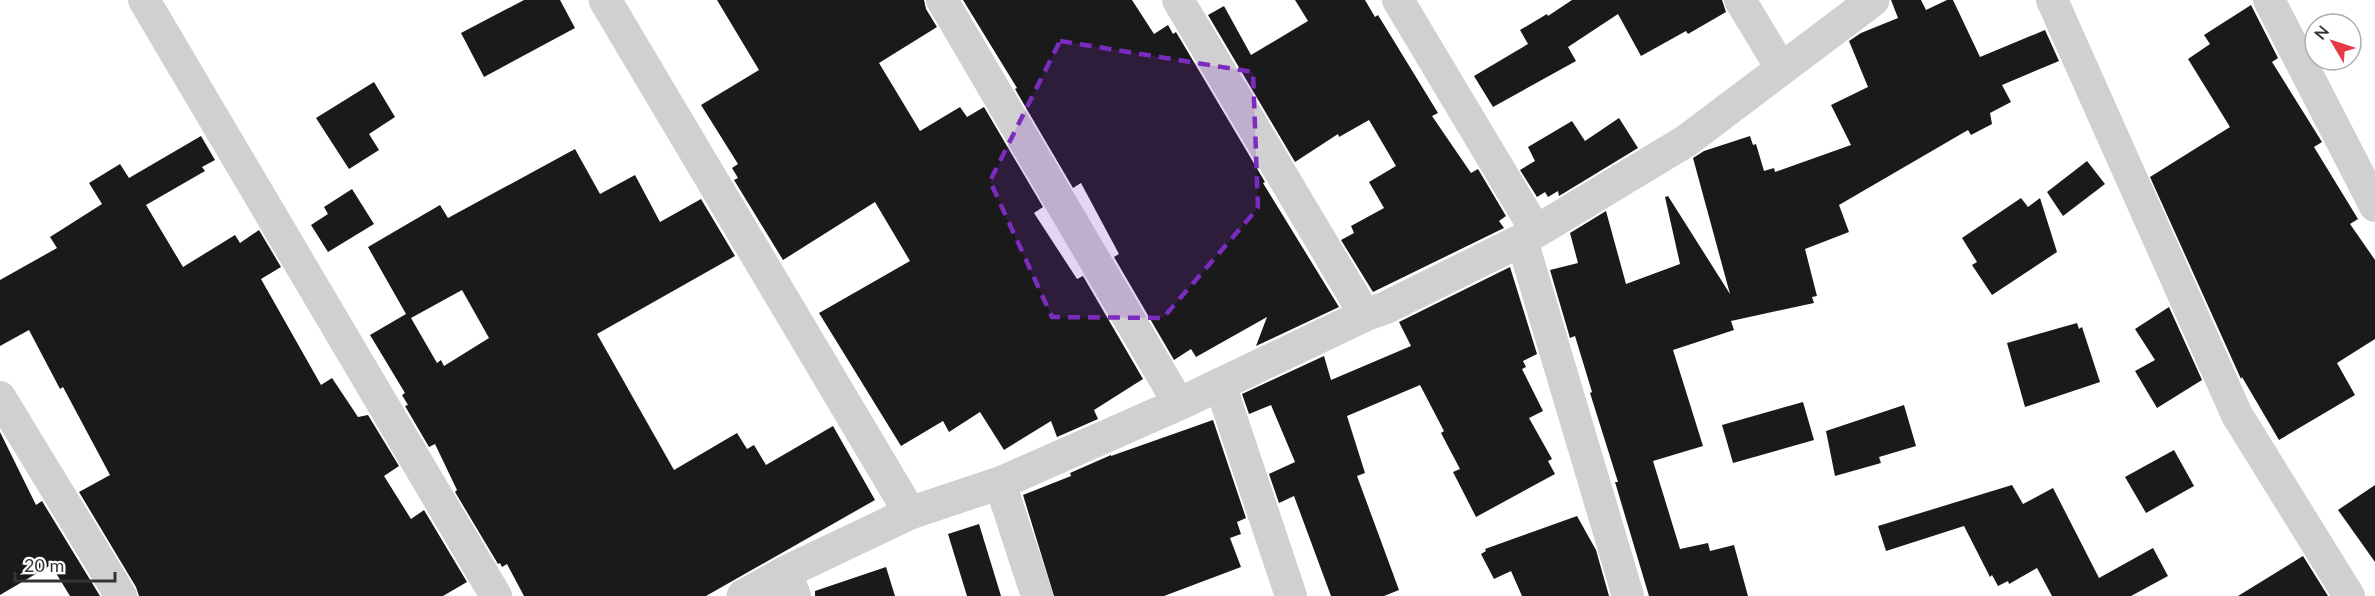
<svg xmlns="http://www.w3.org/2000/svg" width="2375" height="596" viewBox="0 0 2375 596" font-family="Lato,sans-serif">
  <style>
    .building { fill: #1a1a1a; fill-rule: evenodd }
    .lines { fill: none; stroke-linecap: round; stroke-linejoin: round }
    .minor { stroke: #d0d0d0; stroke-width: 32 }
    .tertiary { stroke: #d0d0d0; stroke-width: 33 }
    .marked { fill: #7b2cbf; fill-opacity: 0.2; stroke: #7b2cbf; stroke-width: 4.5; stroke-dasharray: 12 8; stroke-linejoin: round }
  </style>
  <rect width="100%" height="100%" fill="#fff"/>
  <g class="building">
    <polygon points="524,0 560,0 575,28 484,77 461,33"/>
    <polygon points="717,0 924,0 926,9 937,27 879,63 920,131 960,107 967,117 984,107 1043,207 1034,213 1077,279 1083,276 1143,379 1094,410 1098,419 1057,437 1051,421 1004,450 980,412 949,432 943,421 901,446 819,313 910,261 875,202 783,260 734,180 738,178 732,168 738,164 701,105 759,70"/>
    <polygon points="963,0 1132,0 1154,34 1168,25 1173,34 1176,32 1265,182 1263,183 1339,307 1256,346 1267,317 1196,357 1191,349 1174,360 1114,257 1119,254 1081,183 1073,188 1015,89 1017,88"/>
    <polygon points="1295,0 1365,0 1375,17 1378,15 1438,113 1432,116 1471,173 1478,169 1506,216 1499,221 1504,228 1373,292 1341,240 1354,233 1351,226 1384,208 1369,182 1396,166 1369,120 1339,137 1338,134 1295,162 1208,15 1224,6 1251,55 1308,21"/>
    <polygon points="1572,0 1722,0 1726,12 1688,34 1686,31 1641,56 1618,14 1568,47 1576,61 1493,107 1474,76 1528,44 1520,30 1547,14 1548,16"/>
    <polygon points="1891,0 1921,0 1926,10 1947,0 1953,0 1980,57 2045,30 2059,61 2002,85 2011,102 1990,113 1992,124 1971,135 1968,130 1839,205 1849,232 1805,249 1817,296 1812,297 1814,303 1731,321 1734,330 1673,350 1703,446 1653,461 1680,549 1708,543 1710,551 1734,545 1748,596 1649,596 1615,482 1618,482 1590,393 1592,392 1575,336 1570,338 1550,270 1578,263 1570,233 1606,211 1626,284 1680,264 1665,197 1668,196 1730,294 1693,158 1704,151 1750,136 1753,145 1756,144 1764,171 1774,168 1775,172 1851,145 1831,105 1868,87 1849,41 1861,33 1898,18"/>
    <polygon points="2251,5 2278,58 2272,62 2322,142 2314,147 2358,219 2350,224 2375,260 2375,339 2337,363 2355,395 2279,440 2242,377 2241,379 2150,177 2230,127 2188,59 2210,44 2204,35"/>
    <polygon points="374,82 395,117 369,134 379,150 349,169 316,118"/>
    <polygon points="1619,118 1638,148 1559,196 1558,191 1548,197 1545,192 1537,197 1520,170 1535,161 1528,147 1572,121 1585,141"/>
    <polygon points="201,136 215,160 202,167 205,171 146,205 183,267 235,235 240,243 259,230 281,267 261,279 321,385 332,378 358,417 368,415 399,466 384,476 411,519 424,510 467,582 443,596 139,596 136,587 79,492 110,475 63,387 60,389 29,330 0,346 0,280 57,248 50,237 102,204 89,183 120,164 129,178"/>
    <path d="M575 149 600 194 635 175 660 222 701 199 735 256 597 334 674 470 737 433 747 449 754 445 766 465 833 426 875 500 706 596H524L507 564 502 567 500 563 498 564 455 492 457 490 435 444 429 447 405 406 408 405 402 395 405 393 370 335 406 314 368 247 440 205 448 218ZM462 290 489 338 444 366 441 360 437 363 411 318Z"/>
    <polygon points="2087,161 2105,184 2063,216 2047,192"/>
    <polygon points="352,189 374,224 328,252 311,225 328,214 324,207"/>
    <polygon points="2021,198 2028,207 2040,198 2057,252 1992,295 1972,265 1977,262 1962,238"/>
    <polygon points="1510,267 1537,354 1523,361 1526,367 1522,369 1543,411 1529,418 1552,459 1548,461 1555,474 1476,517 1453,472 1460,469 1441,433 1444,431 1420,385 1347,416 1365,473 1357,476 1399,590 1384,596 1331,596 1294,496 1279,503 1269,474 1295,462 1271,405 1249,414 1242,394 1324,356 1331,380 1411,346 1399,322"/>
    <polygon points="2169,307 2202,380 2157,408 2135,371 2155,360 2135,329"/>
    <polygon points="2077,323 2079,329 2082,327 2100,382 2025,407 2007,343"/>
    <polygon points="1803,402 1814,440 1733,463 1722,425"/>
    <polygon points="1904,405 1916,446 1879,457 1881,463 1835,476 1826,431"/>
    <polygon points="1213,420 1246,518 1237,522 1241,534 1230,538 1241,567 1164,596 1054,596 1023,495 1071,476 1070,473 1111,455 1111,456"/>
    <polygon points="0,432 36,505 42,501 100,596 70,596 51,565 0,595"/>
    <polygon points="2174,450 2194,486 2146,513 2125,477"/>
    <polygon points="2012,485 2023,504 2053,488 2099,578 2153,548 2168,576 2131,596 2052,596 2037,568 2009,584 2008,581 1998,586 1992,575 1990,577 1964,526 1886,551 1878,526"/>
    <polygon points="2375,485 2375,562 2338,510"/>
    <polygon points="1577,516 1596,550 1609,596 1522,596 1511,571 1494,579 1481,554 1486,551 1485,549"/>
    <polygon points="979,524 1001,596 967,596 948,534"/>
    <polygon points="2303,556 2328,596 2238,596"/>
    <polygon points="886,567 895,596 815,596 815,591"/>
  </g>
  <g class="lines">
    <g class="minor">
      <polyline points="144,0 496,596"/>
      <polyline points="942,0 1179,404"/>
      <polyline points="1178,0 1365,315"/>
      <polyline points="1398,0 1536,231"/>
      <polyline points="1740,0 1781,68"/>
      <polyline points="2052,0 2237,415 2349,596"/>
      <polyline points="2269,0 2375,206"/>
      <polyline points="1522,240 1628,596"/>
      <polyline points="1220,384 1291,596"/>
      <polyline points="0,397 121,596"/>
      <polyline points="1000,483 1037,596"/>
      <polyline points="786,572 795,596"/>
    </g>
    <g class="tertiary">
      <polyline points="605,0 910,513"/>
      <polyline points="743,596 786,572 910,513 1000,483 1179,404 1365,315 1385,308 1522,240 1686,141 1873,0"/>
    </g>
  </g>
  <path class="marked" d="M1060 41 1253 72 1258 208 1163 318 1052 317 990 181Z"/>
  <g transform="translate(2333 42) rotate(309)"><circle r="28" fill="#ffffff" stroke="#adadad" stroke-width="1.5"/>
  <path d="M0-4.5L10 22L0 15L-10 22Z" fill="#e63946"/>
  <text y="-9" font-size="16" font-weight="bold" text-anchor="middle" fill="#333333">N</text>
  </g>
  <path d="M15 572v9h100v-9" fill="none" stroke="#333333" stroke-width="3"/>
  <text x="24" y="572" font-size="18" fill="#333333" stroke="#ffffff" stroke-width="4.5" paint-order="stroke">20 m</text>
</svg>
